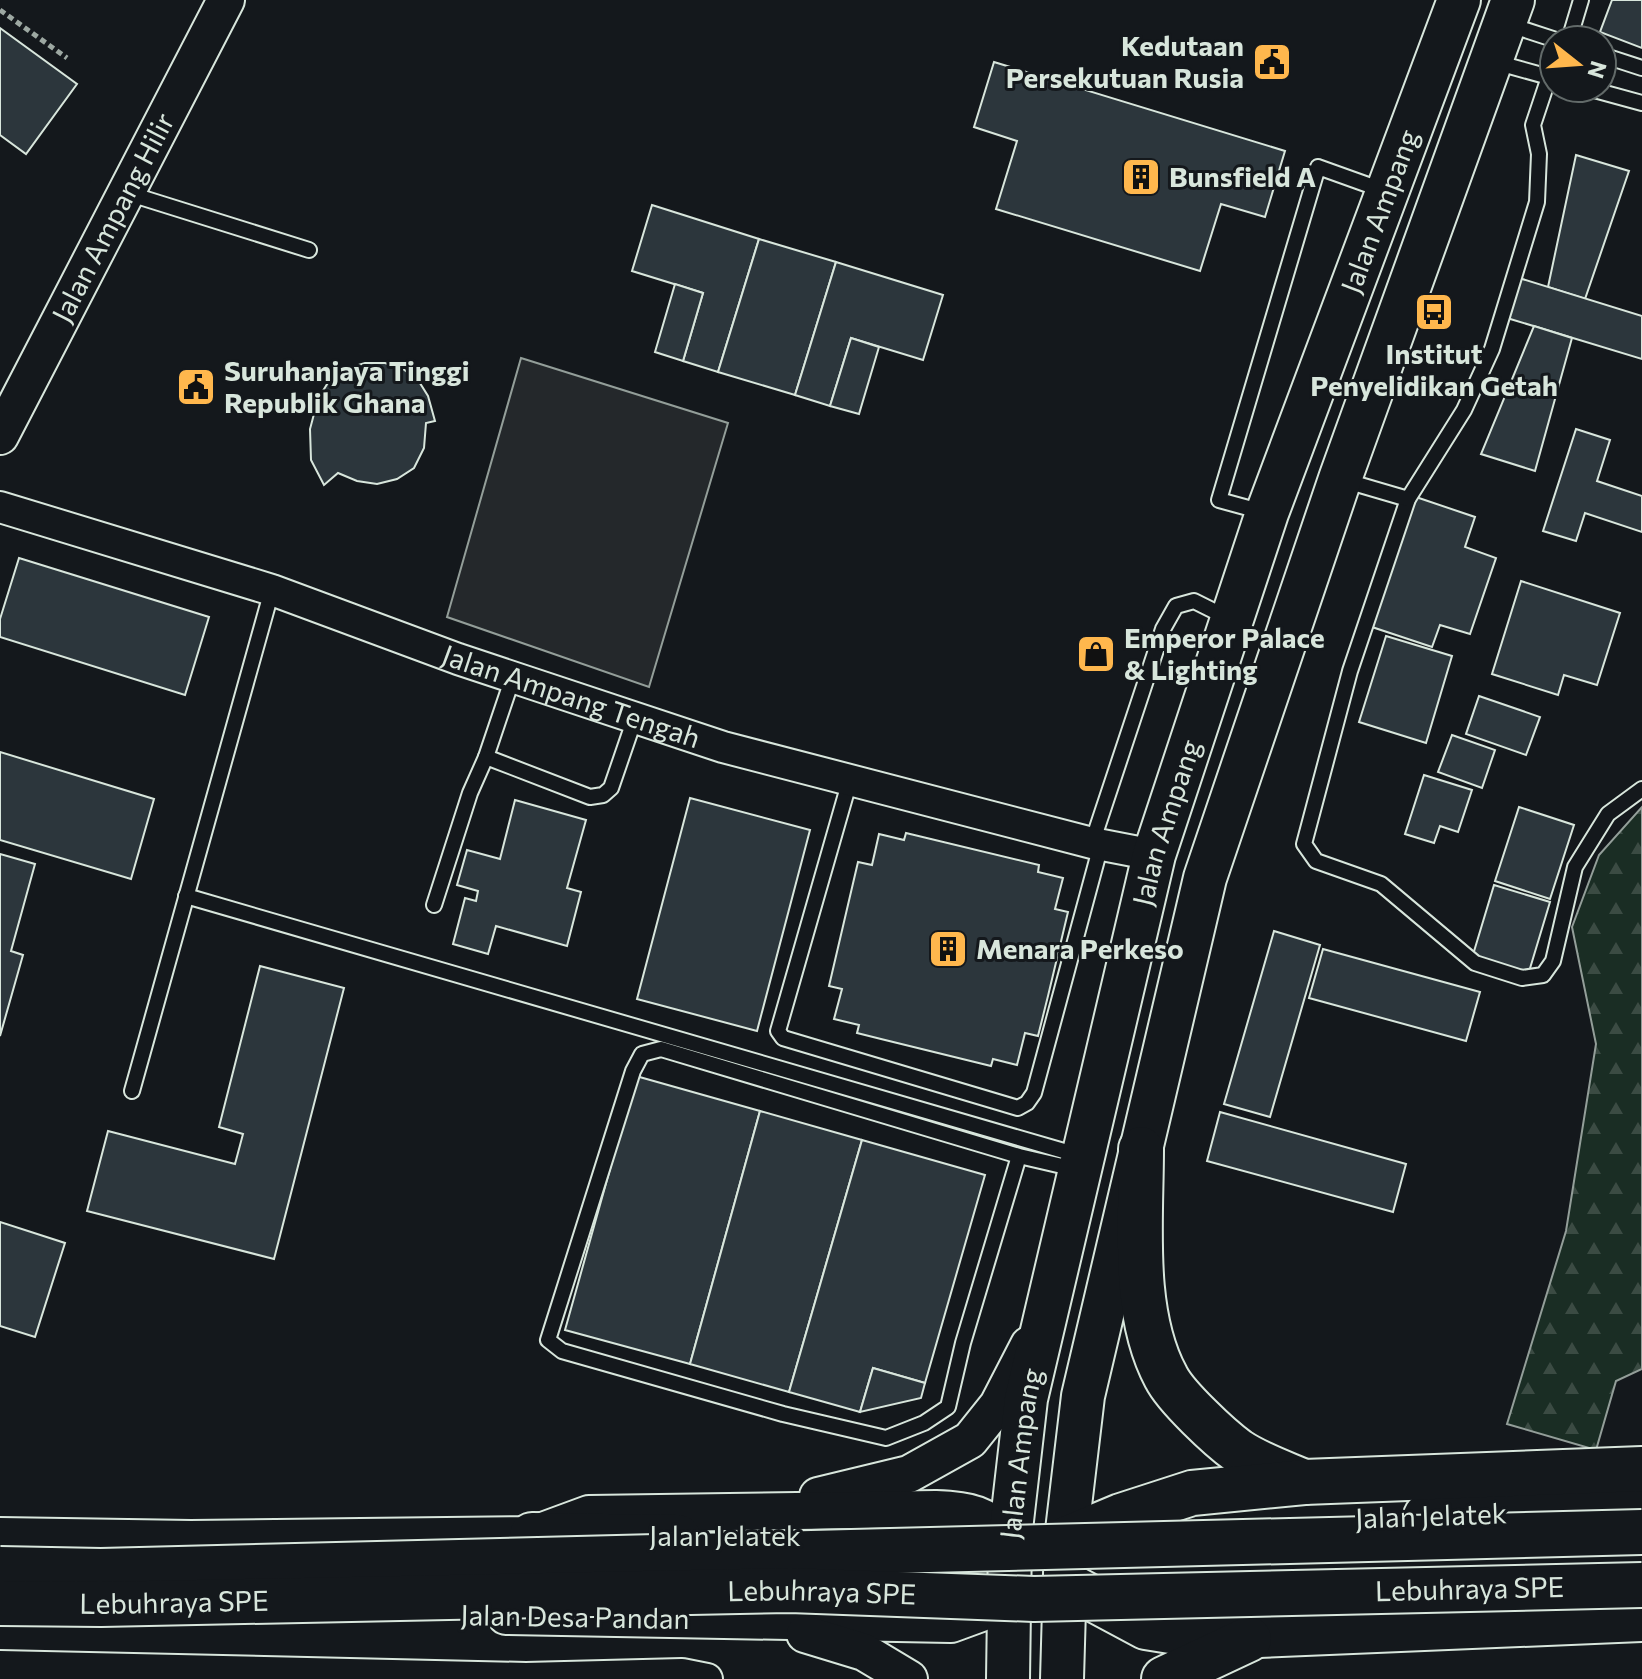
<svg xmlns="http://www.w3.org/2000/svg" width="1642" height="1679" viewBox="0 0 1642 1679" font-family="Commissioner,sans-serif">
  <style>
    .forest { fill: url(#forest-firs); stroke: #939e99; stroke-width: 2 }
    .parking { fill: #24282b; stroke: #939e99; stroke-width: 2 }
    .building { fill: #2c363c; stroke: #d8e6dc; stroke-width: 2 }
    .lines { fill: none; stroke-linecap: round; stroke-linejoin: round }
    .service-casing { stroke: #d8e6dc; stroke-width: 18 }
    .minor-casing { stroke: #d8e6dc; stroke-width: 34 }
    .tertiary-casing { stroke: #d8e6dc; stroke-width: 40 }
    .secondary-casing { stroke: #d8e6dc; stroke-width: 46 }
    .primary-casing { stroke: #d8e6dc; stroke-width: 48 }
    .path { stroke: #9da8a2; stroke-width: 5; stroke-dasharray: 6 4; stroke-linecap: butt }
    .service { stroke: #14181c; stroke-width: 14 }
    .minor { stroke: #14181c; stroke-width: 30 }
    .tertiary { stroke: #14181c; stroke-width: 36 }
    .secondary { stroke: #14181c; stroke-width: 42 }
    .primary { stroke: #14181c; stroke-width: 44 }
    .motorway-bridge-casing { stroke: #d8e6dc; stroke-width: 48; stroke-linecap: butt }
    .motorway-bridge { stroke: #14181c; stroke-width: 44 }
    .labels { text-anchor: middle; stroke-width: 6; stroke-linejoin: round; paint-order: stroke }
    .poi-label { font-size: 28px; font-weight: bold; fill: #d8e6dc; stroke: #14181c; text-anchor: start }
    .street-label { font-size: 28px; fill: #d8e6dc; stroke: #14181c }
  </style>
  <defs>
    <pattern id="forest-firs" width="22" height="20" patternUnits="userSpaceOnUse" patternTransform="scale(2)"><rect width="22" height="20" fill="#1a2d24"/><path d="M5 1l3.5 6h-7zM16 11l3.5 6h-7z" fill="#3b4b43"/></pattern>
  </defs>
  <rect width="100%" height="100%" fill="#14181c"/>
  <polygon class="forest" points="1642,807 1642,1369 1616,1381 1596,1450 1507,1424 1566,1231 1596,1044 1572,927 1599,855"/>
  <polygon class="parking" points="521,358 728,423 649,687 447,617"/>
  <g class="building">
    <polygon points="1612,0 1642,0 1642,48 1600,32"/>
    <polygon points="0,28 77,84 26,154 0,135"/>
    <polygon points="994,62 1285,151 1265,217 1221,204 1200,271 996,209 1017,141 974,127"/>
    <polygon points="1576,155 1629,171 1585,299 1548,287"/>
    <polygon points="652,205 759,239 718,372 683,361 703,293 632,271"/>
    <polygon points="759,239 836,262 795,395 718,372"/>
    <polygon points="836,262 943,295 923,360 851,338 830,406 795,395"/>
    <polygon points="1519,278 1642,316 1642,359 1507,318"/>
    <polygon points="675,284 703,293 683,361 655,352"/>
    <polygon points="1534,326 1572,338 1535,471 1481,454"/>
    <polygon points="851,338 879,347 859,414 830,406"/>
    <polygon points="365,363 385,363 403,369 418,380 428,396 435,421 426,423 424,448 414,468 397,479 377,484 357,481 338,473 324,485 311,460 310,429 318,399 329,381 345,369"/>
    <polygon points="1576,429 1610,440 1597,481 1642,496 1642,532 1585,513 1576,541 1543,531"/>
    <polygon points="1413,496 1475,517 1465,547 1496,558 1470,634 1440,625 1432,647 1369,626"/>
    <polygon points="19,558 209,617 185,695 0,637 0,619"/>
    <polygon points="1521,581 1620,613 1597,685 1564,675 1558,695 1492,674"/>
    <polygon points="1386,636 1452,656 1426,743 1359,722"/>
    <polygon points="1479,696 1540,717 1526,755 1466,734"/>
    <polygon points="1452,735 1495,750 1482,788 1438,772"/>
    <polygon points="0,752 154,799 131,879 0,840"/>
    <polygon points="1424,775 1472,790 1458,832 1440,826 1434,843 1405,834"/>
    <polygon points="690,798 810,830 757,1031 637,999"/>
    <polygon points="515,800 586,820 567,888 581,892 567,946 496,926 488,954 453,944 465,898 476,901 478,891 457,885 467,850 500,859"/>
    <polygon points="1519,807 1574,825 1550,899 1495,881"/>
    <polygon points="906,833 1039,865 1038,872 1063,878 1055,909 1068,912 1048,996 1038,1036 1025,1033 1017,1065 993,1059 991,1066 881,1039 857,1033 859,1025 834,1019 842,989 829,986 858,862 872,865 879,834 904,840"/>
    <polygon points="0,854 35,864 11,951 23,955 0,1036"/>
    <polygon points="1494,885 1550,902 1528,975 1472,958"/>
    <polygon points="1274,931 1320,945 1270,1117 1224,1104"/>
    <polygon points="1323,949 1480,992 1466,1041 1309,998"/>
    <polygon points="260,966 344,988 274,1259 87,1211 108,1131 235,1164 243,1134 219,1127"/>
    <polygon points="636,1076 760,1111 690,1364 565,1330"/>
    <polygon points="760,1111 862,1140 789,1392 690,1364"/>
    <polygon points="1220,1112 1406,1164 1393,1212 1207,1161"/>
    <polygon points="862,1140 985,1175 925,1383 873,1368 860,1412 789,1392"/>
    <polygon points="0,1222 65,1243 35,1337 0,1326"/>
    <polygon points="873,1368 925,1383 921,1398 860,1412"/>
  </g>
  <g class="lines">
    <defs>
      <g id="service">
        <polyline points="1507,24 1556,40"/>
        <polyline points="1569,40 1581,0"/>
        <polyline points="1602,55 1642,68"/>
        <polyline points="1495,62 1549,77"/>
        <polyline points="1554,79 1549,77 1533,125 1539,154 1537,202 1492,349 1464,410 1408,499 1350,671 1304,844 1316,861 1381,884 1475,963 1522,978 1543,975 1553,961 1575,867 1608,814 1642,789"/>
        <polyline points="1587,88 1642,103"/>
        <polyline points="127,193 309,250"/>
        <polyline points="1343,480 1408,499"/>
        <polyline points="1263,512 1219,500 1318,167 1385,191"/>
        <polyline points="513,677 486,757 590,797 603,795 611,788 635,718"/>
        <polyline points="850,780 778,1031 783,1038 1018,1108 1027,1103 1034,1093 1101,845"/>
        <polyline points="1092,843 1163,629 1176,606 1194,601 1230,619"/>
        <polyline points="186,896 1081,1156"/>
        <polyline points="434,905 470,793 486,757"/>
        <polyline points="132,1091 272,590"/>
        <polyline points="1019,1156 963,1343 948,1407 924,1423 886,1438 783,1414 562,1351 548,1340 633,1071 642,1054 661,1049 1019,1156 1075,1169"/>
      </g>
      <g id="minor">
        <path id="s1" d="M0 507 272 590 458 659 723 747 1092 843 1154 855"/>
        <polyline points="0,1666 526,1678 682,1674 707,1679"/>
      </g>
      <g id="tertiary">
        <path id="s2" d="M0 436 226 0"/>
        <polyline points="818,1496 909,1474 970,1440 998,1405 1029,1345"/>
        <path d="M0 1536 191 1539 532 1535 589 1514 936 1509C970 1510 985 1514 1010 1538"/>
        <polyline points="506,1616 951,1624 981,1613 1002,1589"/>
        <polyline points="805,1634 864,1652 909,1679"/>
      </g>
      <g id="secondary">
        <path id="s3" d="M1008 1679 1010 1538 1026 1399 1154 855 1267 513 1459 0"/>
        <polyline points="1062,1679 1066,1539 1083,1396 1205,878 1340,479 1513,0"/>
      </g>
      <g id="primary">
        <path d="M1141 1149C1141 1221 1131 1312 1166 1377 1176 1397 1220 1438 1238 1451 1257 1464 1283 1473 1304 1482"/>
        <polyline points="1426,1516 1642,1508"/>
        <polyline points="532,1535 678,1537"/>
        <polyline points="1066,1539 1121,1516 1192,1493 1304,1482 1642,1469"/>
        <polyline points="1075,1589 1146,1627 1177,1632 1259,1635 1642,1619"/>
        <polyline points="1164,1679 1249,1639"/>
      </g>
    </defs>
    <use href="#service" class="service-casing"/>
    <use href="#minor" class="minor-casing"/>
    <use href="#tertiary" class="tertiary-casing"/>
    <use href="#secondary" class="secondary-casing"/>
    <use href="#primary" class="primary-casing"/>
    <polyline class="path" points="0,10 67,58"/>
    <use href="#service" class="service"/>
    <use href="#minor" class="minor"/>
    <use href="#tertiary" class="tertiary"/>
    <use href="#secondary" class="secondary"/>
    <use href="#primary" class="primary"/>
    <defs>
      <g id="motorway-bridge">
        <polyline points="0,1569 101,1571 1642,1532"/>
        <path id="s4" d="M0 1603 101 1604 790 1590 1034 1599 1642 1585"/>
      </g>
    </defs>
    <use href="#motorway-bridge" class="motorway-bridge-casing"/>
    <use href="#motorway-bridge" class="motorway-bridge"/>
  </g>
  <defs>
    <symbol id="civic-square" viewBox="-11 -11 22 22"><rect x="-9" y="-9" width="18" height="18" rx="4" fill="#ffb74d" stroke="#14181c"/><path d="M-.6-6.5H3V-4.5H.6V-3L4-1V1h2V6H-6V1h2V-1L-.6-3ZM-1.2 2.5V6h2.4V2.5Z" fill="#111"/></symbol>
    <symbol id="building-square" viewBox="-11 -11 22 22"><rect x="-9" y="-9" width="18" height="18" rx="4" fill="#ffb74d" stroke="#14181c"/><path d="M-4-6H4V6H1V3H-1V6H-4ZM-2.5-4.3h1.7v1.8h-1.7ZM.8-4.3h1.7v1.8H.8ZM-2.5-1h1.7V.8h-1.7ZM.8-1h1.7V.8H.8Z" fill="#111"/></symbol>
    <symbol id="bus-square" viewBox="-11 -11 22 22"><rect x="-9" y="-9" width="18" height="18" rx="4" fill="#ffb74d" stroke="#14181c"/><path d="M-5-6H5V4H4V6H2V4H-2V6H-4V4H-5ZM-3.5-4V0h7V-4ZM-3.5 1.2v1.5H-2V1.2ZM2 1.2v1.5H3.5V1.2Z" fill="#111"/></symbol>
    <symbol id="shop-square" viewBox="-11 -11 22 22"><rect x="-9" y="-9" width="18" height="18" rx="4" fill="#ffb74d" stroke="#14181c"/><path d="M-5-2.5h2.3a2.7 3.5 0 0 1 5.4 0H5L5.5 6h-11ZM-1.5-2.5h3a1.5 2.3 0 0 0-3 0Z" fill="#111"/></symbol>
  </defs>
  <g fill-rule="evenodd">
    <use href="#civic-square" x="1250" y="40" width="44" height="44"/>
    <use href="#building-square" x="1119" y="155" width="44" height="44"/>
    <use href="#bus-square" x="1412" y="290" width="44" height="44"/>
    <use href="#civic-square" x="174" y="365" width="44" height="44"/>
    <use href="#shop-square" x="1074" y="632" width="44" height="44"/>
    <use href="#building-square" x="926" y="927" width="44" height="44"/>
  </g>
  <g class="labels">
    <g class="poi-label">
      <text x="1244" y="56" text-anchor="end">Kedutaan<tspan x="1244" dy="32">Persekutuan Rusia</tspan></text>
      <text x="1169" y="187">Bunsfield A</text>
      <text x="1434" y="364" text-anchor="middle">Institut<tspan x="1434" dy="32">Penyelidikan Getah</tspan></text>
      <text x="224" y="381">Suruhanjaya Tinggi<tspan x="224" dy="32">Republik Ghana</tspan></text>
      <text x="1124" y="648">Emperor Palace<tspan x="1124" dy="32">&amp; Lighting</tspan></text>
      <text x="976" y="959">Menara Perkeso</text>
    </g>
    <g class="street-label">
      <text dy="10" stroke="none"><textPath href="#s3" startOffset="1522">Jalan Ampang</textPath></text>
      <text dy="10" stroke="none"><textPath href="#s2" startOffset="246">Jalan Ampang Hilir</textPath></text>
      <text dy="10" stroke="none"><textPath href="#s1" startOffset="602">Jalan Ampang Tengah</textPath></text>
      <text dy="10" stroke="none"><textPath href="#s3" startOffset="874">Jalan Ampang</textPath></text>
      <text dy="10" stroke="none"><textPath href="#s3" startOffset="226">Jalan Ampang</textPath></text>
      <text transform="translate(1431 1516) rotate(-2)" y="10">Jalan Jelatek</text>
      <text x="725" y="1546">Jalan Jelatek</text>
      <text dy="10" stroke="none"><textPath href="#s4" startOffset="1470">Lebuhraya SPE</textPath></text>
      <text dy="10" stroke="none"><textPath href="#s4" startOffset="822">Lebuhraya SPE</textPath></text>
      <text dy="10" stroke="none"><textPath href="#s4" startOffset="174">Lebuhraya SPE</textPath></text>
      <text transform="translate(575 1617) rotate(1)" y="10">Jalan Desa Pandan</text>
    </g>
  </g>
  <g transform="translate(1578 64) rotate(107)"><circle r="38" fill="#14181c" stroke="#626a69" stroke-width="2"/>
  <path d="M0-6L14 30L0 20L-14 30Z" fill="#ffb74d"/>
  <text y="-12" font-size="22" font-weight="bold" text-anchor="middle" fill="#d8e6dc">N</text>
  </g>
</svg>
